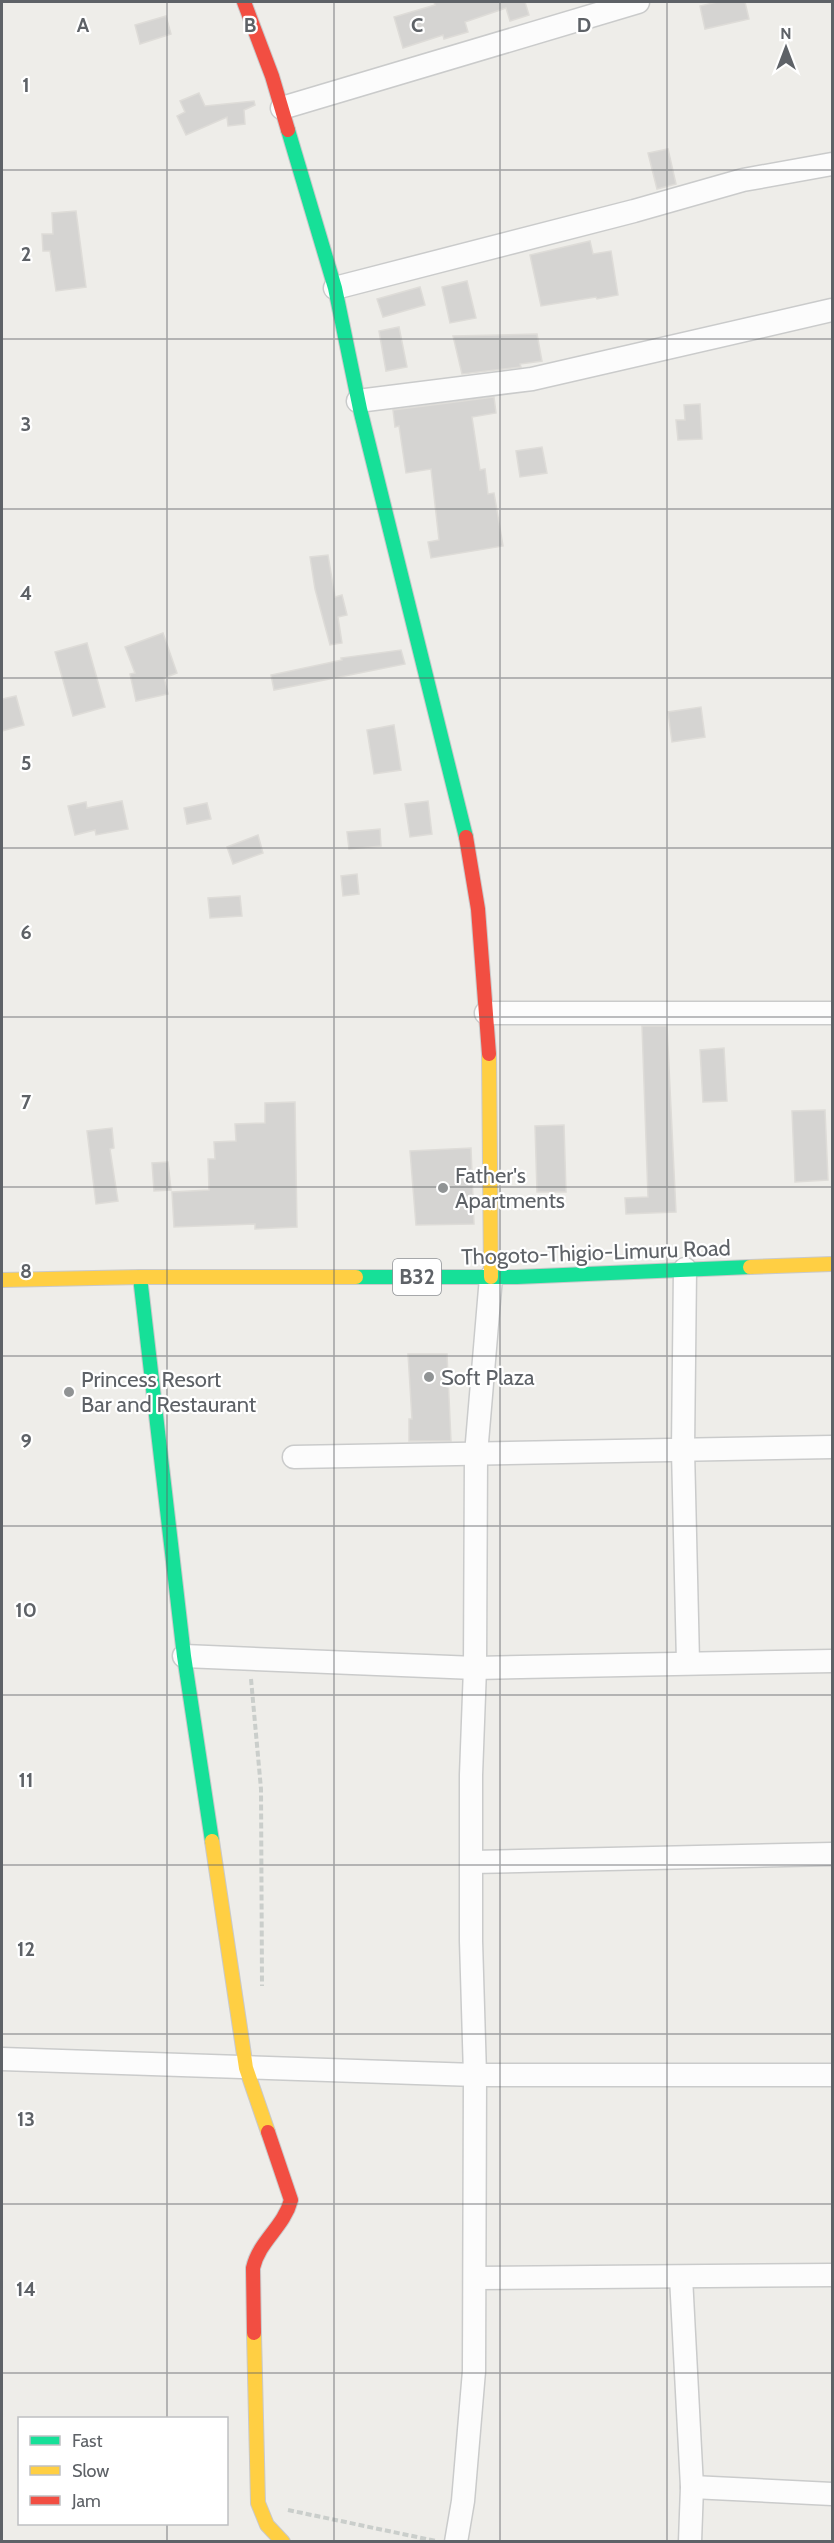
<svg xmlns="http://www.w3.org/2000/svg" width="834" height="2543" viewBox="0 0 834 2543" font-family="Cabin,sans-serif">
  <style>
    .building { fill: #d5d4d2; stroke: #dedcd8; stroke-width: 1.5 }
    .lines { fill: none; stroke-linecap: round; stroke-linejoin: round }
    .street-casing { stroke: #cacbcb; stroke-width: 25 }
    .fast-casing { stroke: #c9c9ca; stroke-width: 16 }
    .slow-casing { stroke: #c9c9ca; stroke-width: 16 }
    .jam-casing { stroke: #c9c9ca; stroke-width: 16 }
    .path { stroke: #cacecb; stroke-width: 4; stroke-dasharray: 6 3; stroke-linecap: butt }
    .street { stroke: #fcfcfc; stroke-width: 22 }
    .fast { stroke: #16e098; stroke-width: 14 }
    .slow { stroke: #ffcf43; stroke-width: 14 }
    .jam { stroke: #f24e42; stroke-width: 14 }
    .grid { fill: none; stroke: #5e6267; stroke-width: 1.5; stroke-opacity: 0.55 }
    .poi-dot { fill: #909394; stroke: #fff; stroke-width: 2 }
    .labels { text-anchor: middle; stroke-width: 4.5; stroke-linejoin: round; paint-order: stroke }
    .shield { fill: #fff; stroke: #8e9195; stroke-width: 1.5 }
    .shield-label { font-size: 21px; font-weight: bold; fill: #5e6267 }
    .poi-label { font-size: 22px; fill: #5e6267; stroke: #fff; text-anchor: start }
    .street-label { font-size: 22px; fill: #5e6267; stroke: #fff }
    .grid-label { font-size: 20px; text-anchor: middle; font-weight: bold; fill: #5e6267; stroke: #fff; stroke-width: 4.5; stroke-linejoin: round; paint-order: stroke }
  </style>
  <rect width="100%" height="100%" fill="#eeede9"/>
  <g class="building">
    <polygon points="434,2 525,2 529,15 510,21 506,8 465,22 468,32 444,39 443,35 403,48 394,17 435,5"/>
    <polygon points="717,2 745,2 749,19 705,29 700,6"/>
    <polygon points="166,16 171,34 140,44 135,25"/>
    <polygon points="199,93 205,106 254,101 255,105 244,110 245,124 228,126 227,117 186,135 177,116 185,112 180,101"/>
    <polygon points="668,149 676,184 657,189 648,153"/>
    <polygon points="76,211 86,287 56,291 50,251 43,251 42,234 53,234 52,213"/>
    <polygon points="590,241 593,254 611,251 618,295 597,299 596,297 541,306 530,255"/>
    <polygon points="467,281 476,318 450,323 442,287"/>
    <polygon points="420,287 425,305 383,317 377,299"/>
    <polygon points="399,327 407,367 386,371 379,331"/>
    <polygon points="537,334 542,361 520,364 521,367 462,374 453,336"/>
    <polygon points="494,397 496,413 472,417 480,470 485,469 488,494 494,493 503,546 431,558 428,542 439,540 431,469 406,473 399,426 395,427 393,410"/>
    <polygon points="700,404 702,439 678,440 676,420 685,420 684,405"/>
    <polygon points="542,447 547,473 520,477 516,451"/>
    <polygon points="328,555 335,597 342,595 347,615 338,617 342,643 330,645 315,589 310,557"/>
    <polygon points="163,633 177,673 164,678 168,694 136,701 130,674 135,673 125,647"/>
    <polygon points="87,643 105,707 73,716 55,652"/>
    <polygon points="401,650 405,664 274,690 271,675 342,660 341,658"/>
    <polygon points="16,696 24,725 2,731 2,699"/>
    <polygon points="701,707 705,737 672,742 668,712"/>
    <polygon points="394,725 401,770 374,774 367,730"/>
    <polygon points="122,801 128,829 96,835 95,830 75,835 68,806 86,802 87,808"/>
    <polygon points="428,801 432,834 410,837 405,804"/>
    <polygon points="207,803 211,819 187,824 184,808"/>
    <polygon points="380,829 381,846 349,849 347,832"/>
    <polygon points="258,835 263,853 233,864 227,847"/>
    <polygon points="357,874 359,894 343,896 341,876"/>
    <polygon points="240,896 242,916 210,918 208,898"/>
    <polygon points="642,1026 667,1026 676,1212 626,1214 625,1198 648,1197"/>
    <polygon points="724,1048 727,1101 703,1102 700,1050"/>
    <polygon points="295,1102 297,1227 255,1229 255,1224 174,1227 172,1192 209,1190 208,1159 215,1159 214,1142 236,1141 235,1124 265,1123 265,1103"/>
    <polygon points="825,1110 828,1180 795,1182 792,1111"/>
    <polygon points="564,1125 566,1192 537,1192 535,1126"/>
    <polygon points="112,1128 114,1148 110,1149 118,1201 96,1204 87,1131"/>
    <polygon points="471,1148 474,1224 416,1225 410,1151"/>
    <polygon points="168,1162 171,1190 154,1191 152,1163"/>
    <polygon points="408,1354 447,1354 451,1441 409,1441 409,1419 412,1419"/>
  </g>
  <g class="lines">
    <defs>
      <g id="street">
        <polyline points="282,108 638,2"/>
        <polyline points="335,288 634,211 743,180 832,164"/>
        <polyline points="358,401 532,379 832,310"/>
        <polyline points="486,1013 832,1013"/>
        <polyline points="685,1269 683,1450 688,1662"/>
        <polyline points="294,1457 832,1447"/>
        <polyline points="184,1656 475,1668 832,1661"/>
        <polyline points="472,1862 832,1854"/>
        <polyline points="2,2059 475,2075 832,2075"/>
        <polyline points="681,2277 692,2487 690,2542"/>
        <polyline points="475,2278 832,2275"/>
        <polyline points="692,2487 832,2494"/>
        <polyline points="456,2542 463,2501 474,2371 475,2075 471,1941 471,1775 475,1668 476,1454 491,1277"/>
      </g>
      <g id="fast">
        <polyline points="288,130 335,288 360,409 466,837"/>
        <polyline points="140,1277 184,1656 212,1841"/>
        <polyline points="356,1277 517,1277 750,1267"/>
      </g>
      <g id="slow">
        <polyline points="489,1054 491,1277"/>
        <polyline points="750,1267 832,1264"/>
        <polyline points="2,1280 140,1277 356,1277"/>
        <polyline points="212,1841 246,2068 268,2132"/>
        <polyline points="254,2333 258,2503 267,2525 283,2542"/>
      </g>
      <g id="jam">
        <polyline points="244,2 272,76 288,130"/>
        <polyline points="466,837 478,909 489,1054"/>
        <path d="M254 2333 253 2268C259 2241 284 2227 291 2200L268 2132"/>
      </g>
    </defs>
    <use href="#street" class="street-casing"/>
    <use href="#fast" class="fast-casing"/>
    <use href="#slow" class="slow-casing"/>
    <use href="#jam" class="jam-casing"/>
    <g class="path">
      <polyline points="251,1679 261,1789 262,1986"/>
      <polyline points="288,2510 436,2541"/>
    </g>
    <use href="#street" class="street"/>
    <use href="#fast" class="fast"/>
    <use href="#slow" class="slow"/>
    <use href="#jam" class="jam"/>
  </g>
  <path class="grid" d="M167 2V2418M334 2V2542M500 2V2542M667 2V2542M2 170H832M2 339H832M2 509H832M2 678H832M2 848H832M2 1017H832M2 1187H832M2 1356H832M2 1526H832M2 1695H832M2 1865H832M2 2034H832M2 2204H832M2 2373H832M167 2524V2542"/>
  <g class="poi-dot">
    <circle cx="443" cy="1188" r="6"/>
    <circle cx="429" cy="1377" r="6"/>
    <circle cx="69" cy="1392" r="6"/>
  </g>
  <g class="labels">
    <rect class="shield" x="393" y="1259" width="48" height="36" rx="4.5"/>
    <g class="shield-label">
      <text x="417" y="1284">B32</text>
    </g>
    <g class="poi-label">
      <text x="455" y="1183">Father's<tspan x="455" dy="25">Apartments</tspan></text>
      <text x="441" y="1385">Soft Plaza</text>
      <text x="81" y="1387">Princess Resort<tspan x="81" dy="25">Bar and Restaurant</tspan></text>
    </g>
    <g class="street-label">
      <text transform="translate(596 1252) rotate(-2)" y="8">Thogoto-Thigio-Limuru Road</text>
    </g>
  </g>
  <g class="grid-label">
    <text x="83" y="32">A</text>
    <text x="250" y="32">B</text>
    <text x="417" y="32">C</text>
    <text x="584" y="32">D</text>
    <text x="26" y="92">1</text>
    <text x="26" y="261">2</text>
    <text x="26" y="431">3</text>
    <text x="26" y="600">4</text>
    <text x="26" y="770">5</text>
    <text x="26" y="939">6</text>
    <text x="26" y="1109">7</text>
    <text x="26" y="1278">8</text>
    <text x="26" y="1448">9</text>
    <text x="26" y="1617">10</text>
    <text x="26" y="1787">11</text>
    <text x="26" y="1956">12</text>
    <text x="26" y="2126">13</text>
    <text x="26" y="2296">14</text>
  </g>
  <rect width="834" height="2543" fill="none" stroke="#5e6267" stroke-width="6"/>
  <rect x="18" y="2417" width="210" height="108" fill="#ffffff" stroke="#bfc0c2" stroke-width="1.5"/>
  <rect x="30" y="2436" width="30" height="9" fill="#16e098" stroke="#bfc0c2" stroke-width="1.5"/>
  <text x="72" y="2447" font-size="18" fill="#5e6267">Fast</text>
  <rect x="30" y="2466" width="30" height="9" fill="#ffcf43" stroke="#bfc0c2" stroke-width="1.5"/>
  <text x="72" y="2477" font-size="18" fill="#5e6267">Slow</text>
  <rect x="30" y="2496" width="30" height="9" fill="#f24e42" stroke="#bfc0c2" stroke-width="1.5"/>
  <text x="72" y="2507" font-size="18" fill="#5e6267">Jam</text>
  <g transform="translate(786 48)" stroke="#ffffff" stroke-width="4.5" paint-order="stroke">
  <path d="M0-4.5L10 22L0 15L-10 22Z" fill="#5e6267"/>
  <text y="-9" font-size="16" font-weight="bold" text-anchor="middle" fill="#5e6267">N</text>
  </g>
</svg>
